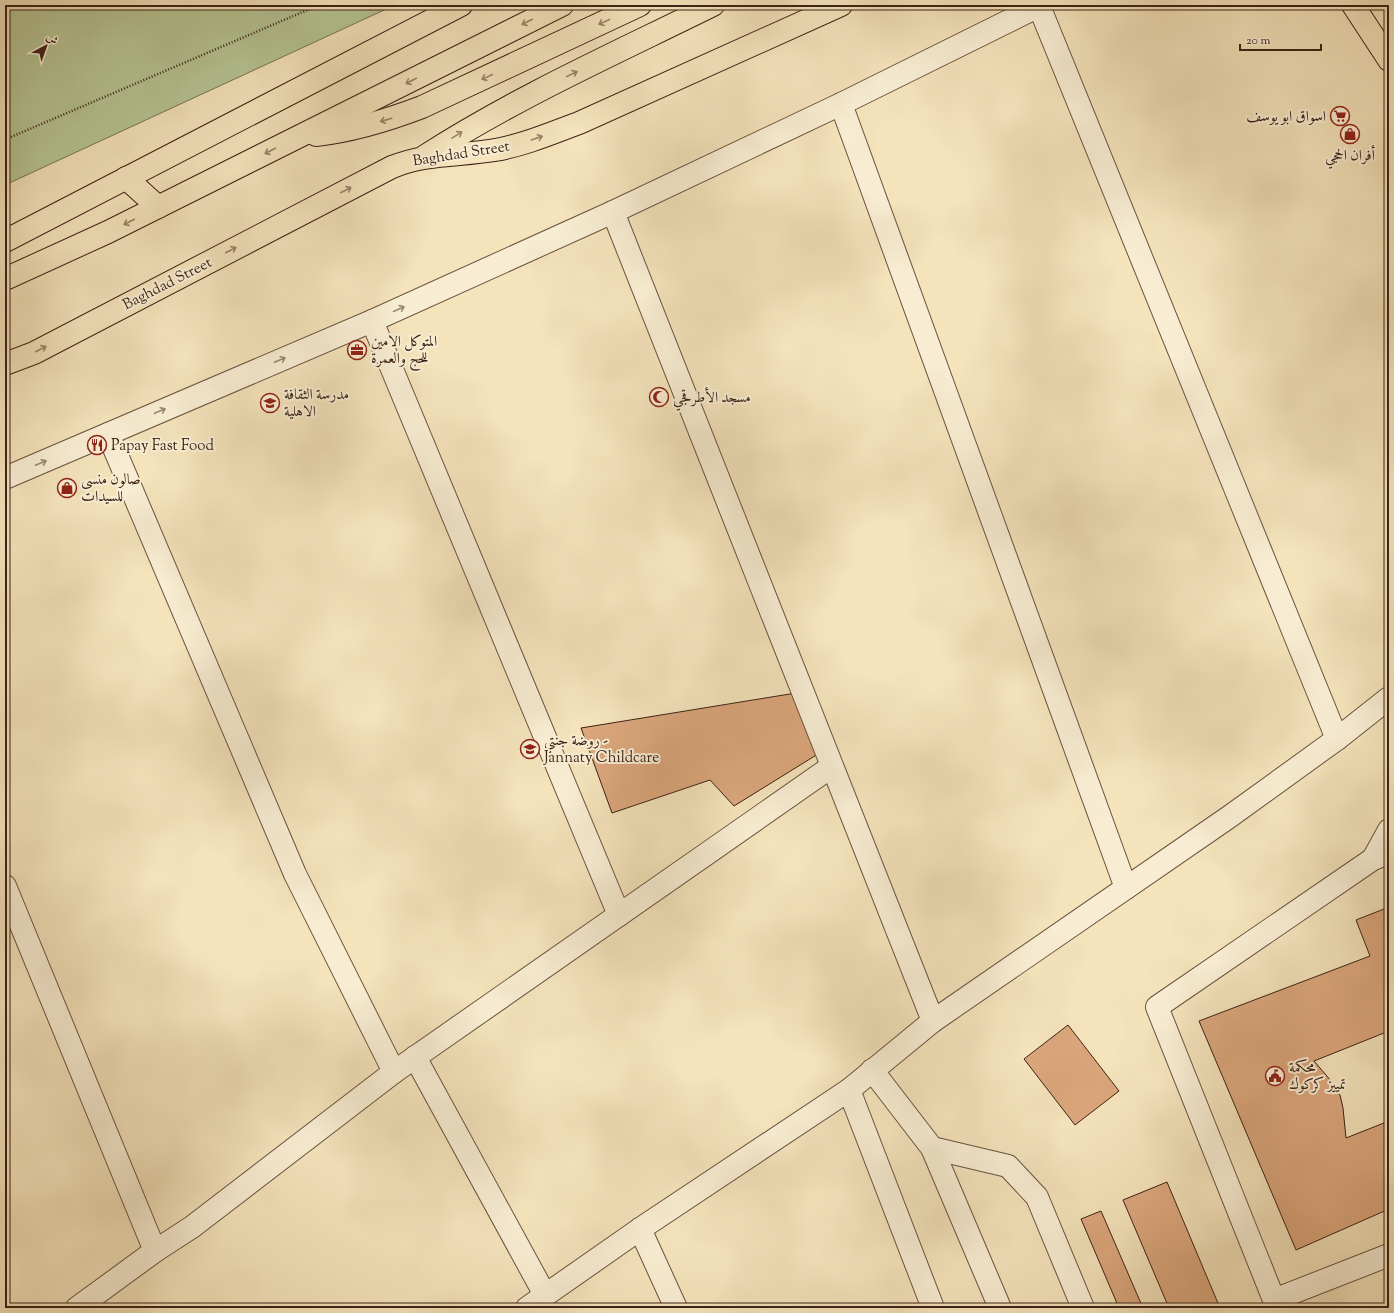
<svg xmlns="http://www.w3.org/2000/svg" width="1394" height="1313" viewBox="0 0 1394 1313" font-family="'Sorts Mill Goudy',Amiri,serif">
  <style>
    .green { fill: #b6c594; stroke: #797455 }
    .building { fill: #dba67c; stroke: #3c2216 }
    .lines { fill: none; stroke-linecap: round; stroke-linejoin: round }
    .minor-casing { stroke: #6a523f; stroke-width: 24 }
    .major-casing { stroke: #3c2216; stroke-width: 24 }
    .path { stroke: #3c2216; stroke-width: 2.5; stroke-dasharray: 1 2; stroke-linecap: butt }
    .minor { stroke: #f8edd3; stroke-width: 22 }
    .major { stroke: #f4e3bb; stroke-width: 22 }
    .oneway { stroke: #988268 }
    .oneway2 { stroke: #9a8874 }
    .labels { text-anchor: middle; stroke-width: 4; stroke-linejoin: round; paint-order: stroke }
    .poi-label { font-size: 15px; fill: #3c2216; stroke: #f8edd3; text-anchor: start }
    .street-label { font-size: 15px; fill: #3c2216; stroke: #f8edd3 }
  </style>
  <rect width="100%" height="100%" fill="#f4e3bb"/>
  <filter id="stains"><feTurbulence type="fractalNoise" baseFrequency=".005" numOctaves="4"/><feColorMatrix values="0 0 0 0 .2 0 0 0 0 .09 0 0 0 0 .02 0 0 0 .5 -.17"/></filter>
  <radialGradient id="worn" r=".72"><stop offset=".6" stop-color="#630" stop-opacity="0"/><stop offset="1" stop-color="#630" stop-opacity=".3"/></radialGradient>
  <polygon class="green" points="5,5 395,5 5,185"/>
  <g class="building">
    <polygon points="796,693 818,754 734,806 710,780 612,813 581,728"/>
    <polygon points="1389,907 1389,1031 1314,1061 1332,1082 1340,1095 1343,1108 1346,1138 1389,1121 1389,1209 1296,1250 1199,1021 1370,956 1356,920"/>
    <polygon points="1068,1025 1119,1091 1075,1125 1024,1059"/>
    <polygon points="1167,1182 1220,1308 1169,1308 1123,1200"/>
    <polygon points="1101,1211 1143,1308 1119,1308 1081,1219"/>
  </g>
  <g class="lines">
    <defs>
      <g id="minor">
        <polyline points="1039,6 1337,739"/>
        <polyline points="841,104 1126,888"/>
        <polyline points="613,212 933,1021"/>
        <polyline points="372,321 619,915"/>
        <polyline points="108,434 295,874 394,1072"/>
        <polyline points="5,478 372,321 613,212 841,104 1041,5"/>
        <polyline points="1389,853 1373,859 1157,1007 1274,1300 1389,1255"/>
        <polyline points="1373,859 1389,830"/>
        <polyline points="5,886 155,1251"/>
        <polyline points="415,1057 545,1295"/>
        <polyline points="872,1070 932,1148 1000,1308"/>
        <polyline points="849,1090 933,1308"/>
        <polyline points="932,1148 1008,1166 1037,1197 1083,1308"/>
        <polyline points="640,1229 676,1308"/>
        <polyline points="77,1308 155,1251 192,1227 394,1072 831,767"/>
        <polyline points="527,1308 640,1229 849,1090 933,1021 1229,817 1337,739 1389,698"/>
      </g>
      <g id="major">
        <polyline points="1353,5 1389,60"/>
        <path d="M316 135C353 131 388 120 422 107L640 5"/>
        <path d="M425 156C517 97 616 53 713 5"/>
        <polyline points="126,178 158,207"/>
        <polyline points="5,241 461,5"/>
        <polyline points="5,279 108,232 562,5"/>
        <path d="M5 364 34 353 392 167C427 153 459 156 495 150 524 145 552 133 579 123L841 5"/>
      </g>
    </defs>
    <use href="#minor" class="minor-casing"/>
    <use href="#major" class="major-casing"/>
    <polyline class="path" points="11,137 319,5"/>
    <use href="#minor" class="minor"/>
    <use href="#major" class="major"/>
  </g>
  <defs><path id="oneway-shaft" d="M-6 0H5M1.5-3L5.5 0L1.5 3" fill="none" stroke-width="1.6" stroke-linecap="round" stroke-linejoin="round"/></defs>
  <g class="oneway">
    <use href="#oneway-shaft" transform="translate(527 22) rotate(153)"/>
    <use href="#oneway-shaft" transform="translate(604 22) rotate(155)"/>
    <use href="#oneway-shaft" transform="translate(572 74) rotate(-26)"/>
    <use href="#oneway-shaft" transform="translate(487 77) rotate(155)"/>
    <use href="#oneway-shaft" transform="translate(411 81) rotate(153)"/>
    <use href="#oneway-shaft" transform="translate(386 120) rotate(164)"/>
    <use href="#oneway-shaft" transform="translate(457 135) rotate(-32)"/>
    <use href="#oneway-shaft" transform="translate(537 138) rotate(-19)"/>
    <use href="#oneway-shaft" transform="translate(270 151) rotate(153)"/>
    <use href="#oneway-shaft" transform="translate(346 190) rotate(-27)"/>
    <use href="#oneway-shaft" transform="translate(129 222) rotate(153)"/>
    <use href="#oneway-shaft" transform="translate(231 250) rotate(-27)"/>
    <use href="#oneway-shaft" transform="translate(41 349) rotate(-27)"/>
  </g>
  <g class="oneway2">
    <use href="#oneway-shaft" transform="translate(399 309) rotate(-24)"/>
    <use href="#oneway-shaft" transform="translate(280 360) rotate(-23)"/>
    <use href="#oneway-shaft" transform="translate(160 411) rotate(-23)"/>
    <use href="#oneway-shaft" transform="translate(41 463) rotate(-23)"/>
  </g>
  <defs>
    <symbol id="supermarket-ring" viewBox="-11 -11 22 22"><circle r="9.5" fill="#f8edd3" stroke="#8f2418" stroke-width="1.5"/><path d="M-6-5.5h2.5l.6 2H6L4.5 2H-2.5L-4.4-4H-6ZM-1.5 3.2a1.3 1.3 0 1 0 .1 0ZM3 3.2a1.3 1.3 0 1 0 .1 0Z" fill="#8f2418"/></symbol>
    <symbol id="shop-ring" viewBox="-11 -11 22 22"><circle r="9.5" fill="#f8edd3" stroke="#8f2418" stroke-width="1.5"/><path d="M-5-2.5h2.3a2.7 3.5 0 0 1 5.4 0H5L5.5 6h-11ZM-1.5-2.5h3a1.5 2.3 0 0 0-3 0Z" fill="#8f2418"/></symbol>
    <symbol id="office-ring" viewBox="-11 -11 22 22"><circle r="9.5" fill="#f8edd3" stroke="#8f2418" stroke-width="1.5"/><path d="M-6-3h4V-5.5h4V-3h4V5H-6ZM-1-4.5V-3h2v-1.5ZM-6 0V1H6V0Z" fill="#8f2418"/></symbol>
    <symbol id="mosque-ring" viewBox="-11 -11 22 22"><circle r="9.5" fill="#f8edd3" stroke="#8f2418" stroke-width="1.5"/><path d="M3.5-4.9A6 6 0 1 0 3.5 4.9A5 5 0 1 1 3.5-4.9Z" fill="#8f2418"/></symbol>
    <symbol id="school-ring" viewBox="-11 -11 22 22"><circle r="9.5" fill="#f8edd3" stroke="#8f2418" stroke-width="1.5"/><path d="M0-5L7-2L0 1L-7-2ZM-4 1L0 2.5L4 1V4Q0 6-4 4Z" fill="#8f2418"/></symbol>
    <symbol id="restaurant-ring" viewBox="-11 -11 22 22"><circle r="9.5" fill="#f8edd3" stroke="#8f2418" stroke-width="1.5"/><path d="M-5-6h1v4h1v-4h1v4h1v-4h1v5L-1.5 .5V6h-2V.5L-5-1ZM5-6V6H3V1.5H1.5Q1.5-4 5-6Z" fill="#8f2418"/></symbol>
    <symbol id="civic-ring" viewBox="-11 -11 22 22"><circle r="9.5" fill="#f8edd3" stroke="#8f2418" stroke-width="1.5"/><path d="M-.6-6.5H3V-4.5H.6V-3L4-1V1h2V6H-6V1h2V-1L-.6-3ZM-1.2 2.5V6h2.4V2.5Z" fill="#8f2418"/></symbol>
  </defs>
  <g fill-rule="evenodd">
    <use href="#supermarket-ring" x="1329" y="105" width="22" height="22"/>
    <use href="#shop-ring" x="1339" y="123" width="22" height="22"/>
    <use href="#office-ring" x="346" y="339" width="22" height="22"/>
    <use href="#mosque-ring" x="648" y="386" width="22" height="22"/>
    <use href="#school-ring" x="259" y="392" width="22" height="22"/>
    <use href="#restaurant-ring" x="86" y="434" width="22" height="22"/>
    <use href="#shop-ring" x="56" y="477" width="22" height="22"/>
    <use href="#school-ring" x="519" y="738" width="22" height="22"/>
    <use href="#civic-ring" x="1264" y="1065" width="22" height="22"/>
  </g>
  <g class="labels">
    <g class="poi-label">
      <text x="1326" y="121" text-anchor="end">اسواق ابو يوسف</text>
      <text x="1350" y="160" text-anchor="middle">أفران الحجي</text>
      <text x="371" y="346">المتوكل الامين<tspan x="371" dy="17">للحج والعمرة</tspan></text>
      <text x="284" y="399">مدرسة الثقافة<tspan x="284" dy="17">الاهلية</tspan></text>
      <text x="673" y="402">مسجد الأطرقجي</text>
      <text x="111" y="450">Papay Fast Food</text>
      <text x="81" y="484">صالون منسى<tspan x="81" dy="17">للسيدات</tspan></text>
      <text x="544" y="745">روضة جنتي -<tspan x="544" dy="17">Jannaty Childcare</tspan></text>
      <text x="1289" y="1072">محكمة<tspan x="1289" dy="17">تمييز كركوك</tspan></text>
    </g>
    <g class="street-label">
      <text transform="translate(461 153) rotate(-9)" y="5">Baghdad Street</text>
      <text transform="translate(167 283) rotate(-27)" y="5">Baghdad Street</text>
    </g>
  </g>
  <rect width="1394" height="1313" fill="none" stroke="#f4e3bb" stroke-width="20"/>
  <rect x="6" y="6" width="1382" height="1301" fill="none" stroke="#3c2216" stroke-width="2"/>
  <rect x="10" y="10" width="1374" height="1293" fill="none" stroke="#3c2216"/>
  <g transform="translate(46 46) rotate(41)" stroke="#f8edd3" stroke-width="3" paint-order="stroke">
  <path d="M0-3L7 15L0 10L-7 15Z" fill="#3c2216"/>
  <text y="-6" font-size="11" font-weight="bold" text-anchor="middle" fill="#3c2216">ش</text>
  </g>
  <path d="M1240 44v6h81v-6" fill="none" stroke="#3c2216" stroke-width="2"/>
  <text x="1246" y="44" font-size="12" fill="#3c2216" stroke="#f8edd3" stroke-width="3" paint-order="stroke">20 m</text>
  <rect width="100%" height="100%" filter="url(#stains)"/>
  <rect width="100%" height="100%" fill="url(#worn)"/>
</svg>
